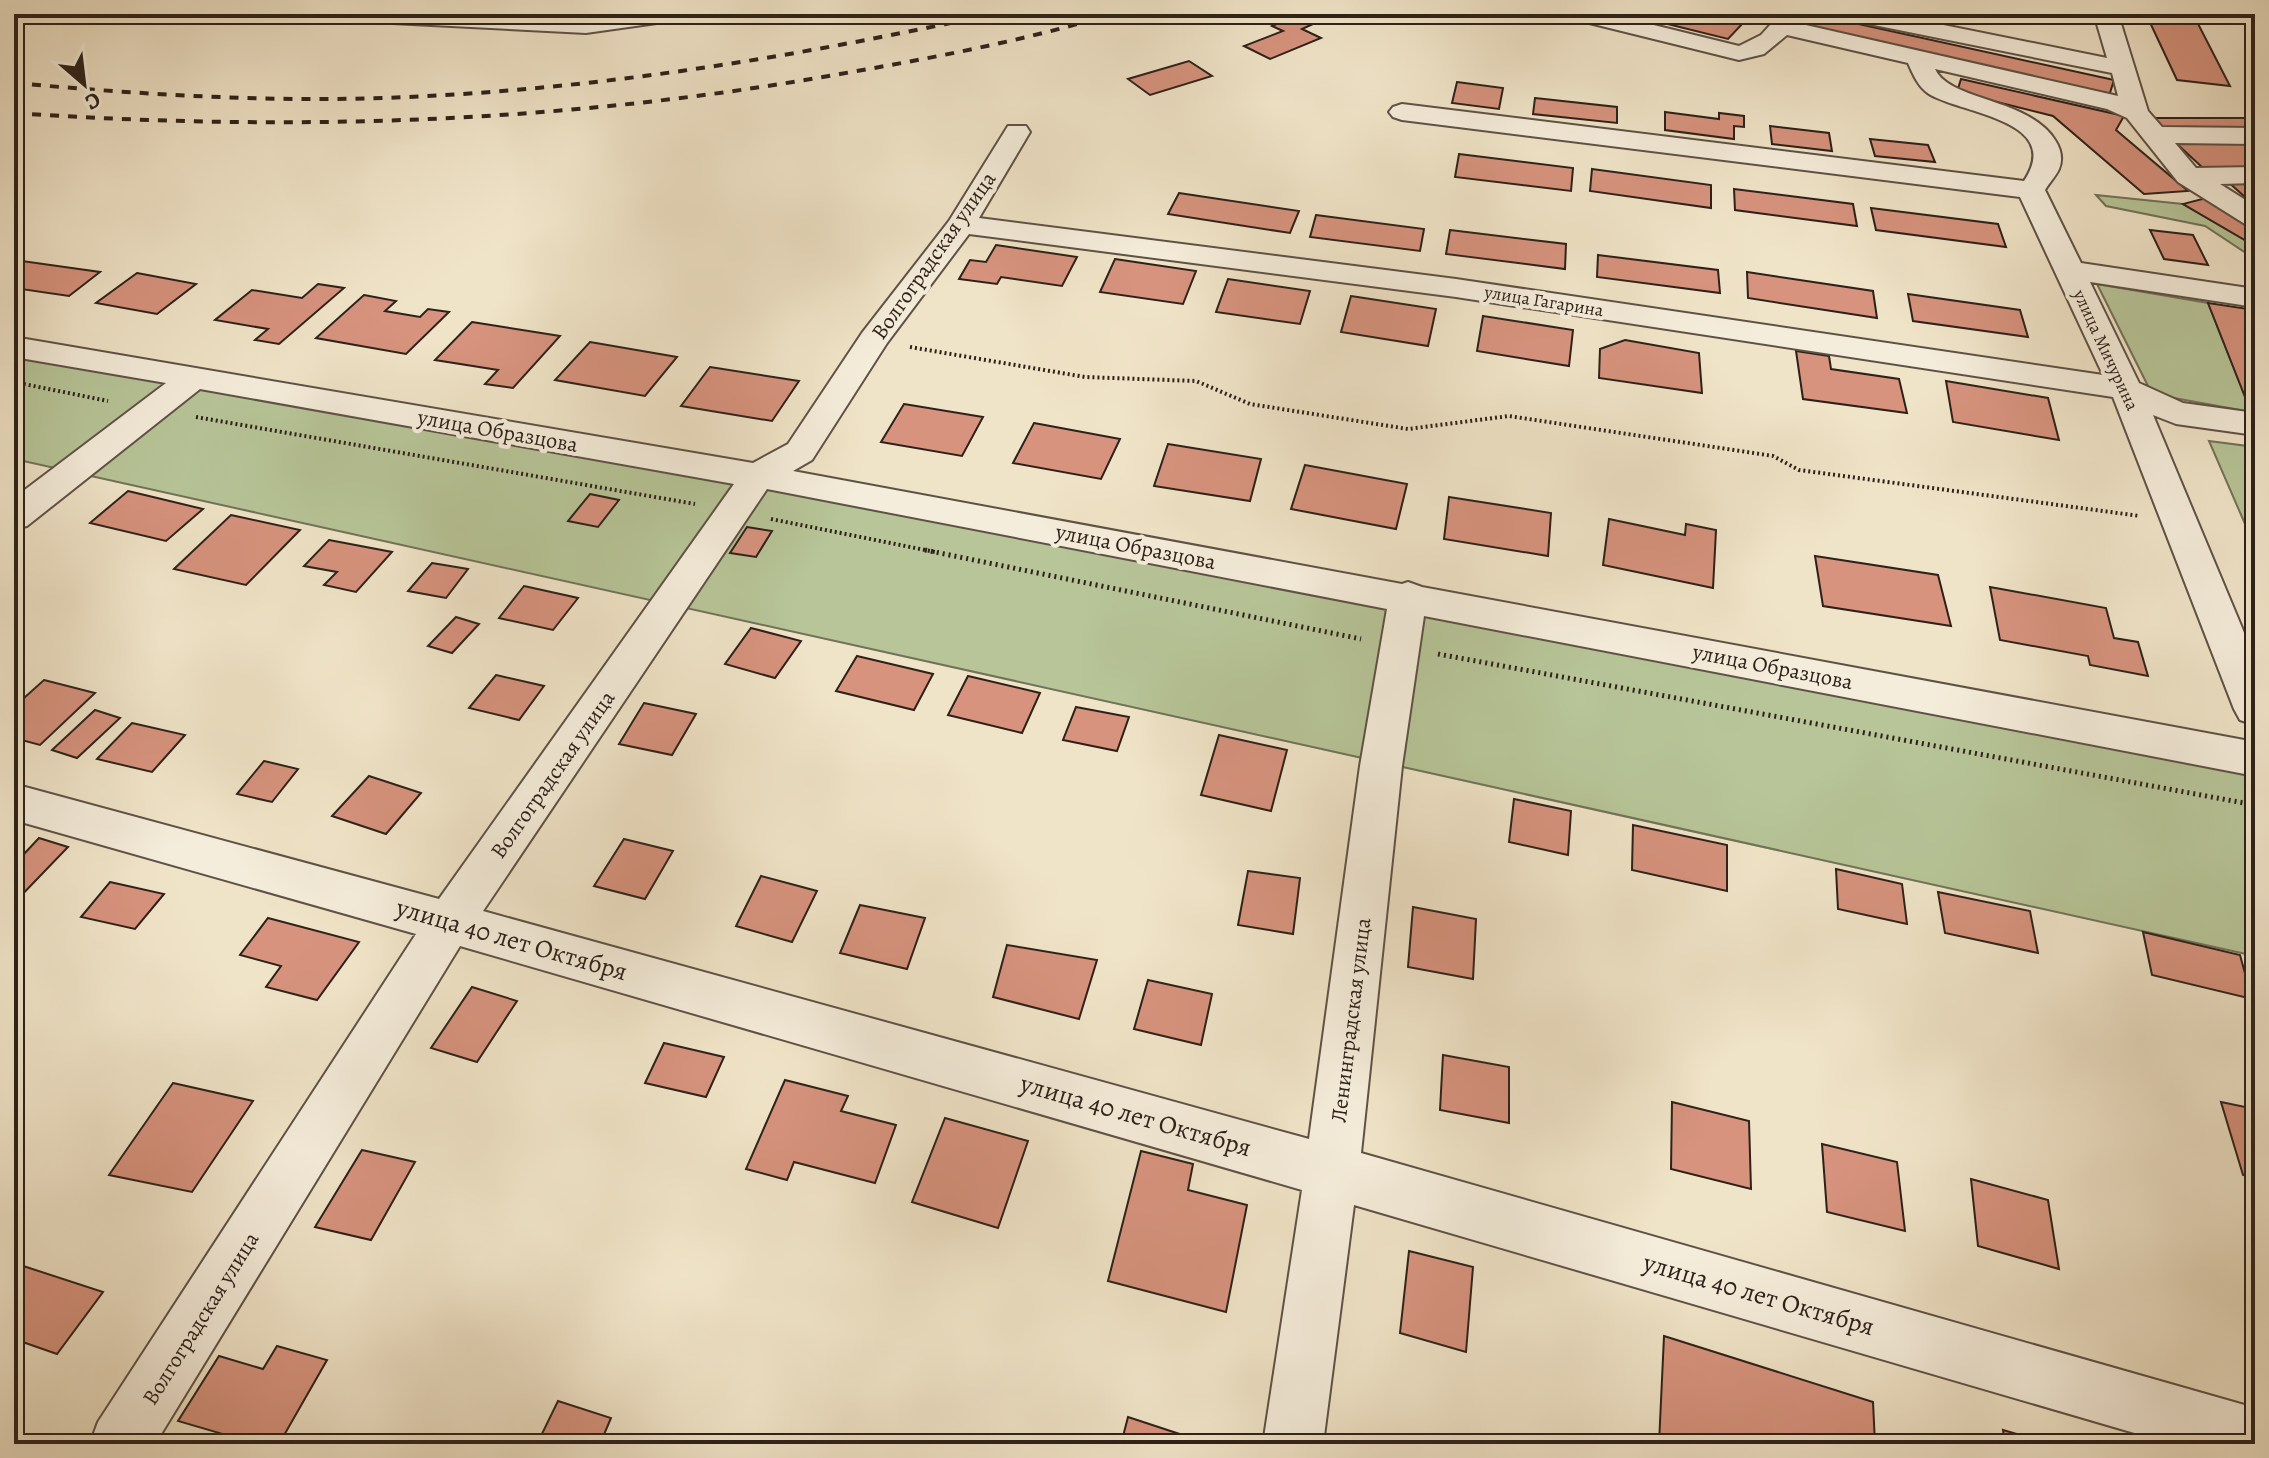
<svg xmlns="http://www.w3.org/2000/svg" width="2269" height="1458" viewBox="0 0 2269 1458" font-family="Alegreya,serif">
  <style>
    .green { fill: #b7c598; stroke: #727359; stroke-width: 2 }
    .building { fill: #d7937e; stroke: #2d211a; stroke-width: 2 }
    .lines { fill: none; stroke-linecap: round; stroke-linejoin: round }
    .minor-casing { stroke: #5e5246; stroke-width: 4 }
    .path-far1 { stroke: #2d211a; stroke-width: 4; stroke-dasharray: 2 3; stroke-linecap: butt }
    .path { stroke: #2d211a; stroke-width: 5; stroke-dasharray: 2 4; stroke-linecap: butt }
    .minor { fill: #f5eddb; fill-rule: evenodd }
    .rail { stroke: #2d211a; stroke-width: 4; stroke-dasharray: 9 9; stroke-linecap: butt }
    .labels { text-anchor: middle; stroke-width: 8; stroke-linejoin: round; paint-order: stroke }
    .far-street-label { font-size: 18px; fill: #2d211a; stroke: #f5eddb }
    .street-label { font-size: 22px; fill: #2d211a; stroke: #f5eddb }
    .near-street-label { font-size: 26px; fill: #2d211a; stroke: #f5eddb }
  </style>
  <rect width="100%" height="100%" fill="#f0e4c8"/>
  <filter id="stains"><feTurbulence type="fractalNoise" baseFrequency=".0025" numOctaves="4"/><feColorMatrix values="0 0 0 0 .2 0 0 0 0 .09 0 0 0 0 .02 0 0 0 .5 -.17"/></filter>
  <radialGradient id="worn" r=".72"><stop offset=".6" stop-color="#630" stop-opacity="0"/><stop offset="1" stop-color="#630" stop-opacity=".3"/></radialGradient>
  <g class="green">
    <polygon points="1903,14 2045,14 1948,23"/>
    <polygon points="2096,195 2183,204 2255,246 2255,259 2205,226 2106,206"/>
    <polygon points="2097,284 2208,303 2251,412 2152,394"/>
    <path d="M14 348 2255 759V956C1507 793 761 624 14 459Z"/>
    <polygon points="2209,441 2255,447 2255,547"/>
  </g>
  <g class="building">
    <polygon points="1349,14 1391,14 1369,23"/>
    <polygon points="1627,14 1711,14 1744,22 1728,39"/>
    <polygon points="1813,14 2114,80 2109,96 1804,29"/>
    <polygon points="2146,14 2193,14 2230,86 2177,80"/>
    <polygon points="1295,16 1313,24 1302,29 1321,38 1270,59 1244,46 1283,31 1272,26"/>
    <polygon points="1189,61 1212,76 1150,95 1128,79"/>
    <polygon points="1961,79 2124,116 2116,130 2188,191 2144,194 2053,116 1957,92"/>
    <polygon points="1457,82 1503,88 1499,109 1452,103"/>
    <polygon points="1535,98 1617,107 1617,123 1533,114"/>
    <polygon points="1665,112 1719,119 1719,113 1744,116 1744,127 1734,126 1734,139 1665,130"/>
    <polygon points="2153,118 2255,118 2255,131 2166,131"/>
    <polygon points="1770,126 1829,133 1832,151 1772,144"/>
    <polygon points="1870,139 1928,145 1935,162 1875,156"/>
    <polygon points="2255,143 2255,167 2203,168 2177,144"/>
    <polygon points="1459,154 1573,168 1571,191 1455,177"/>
    <polygon points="1592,169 1711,185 1711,208 1590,191"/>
    <polygon points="2227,181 2255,181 2255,205 2254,205"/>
    <polygon points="1734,189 1853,204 1857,226 1735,210"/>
    <polygon points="1179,193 1299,211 1290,233 1168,214"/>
    <polygon points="2206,198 2255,227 2255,246 2183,204"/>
    <polygon points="1871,208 1998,224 2006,247 1876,230"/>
    <polygon points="1316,215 1424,229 1420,251 1310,237"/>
    <polygon points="1450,230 1566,244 1565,269 1446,254"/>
    <polygon points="2150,230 2193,235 2208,265 2164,259"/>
    <polygon points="996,245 1077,257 1062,286 1001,277 997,284 959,279 970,260 986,262"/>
    <polygon points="1598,255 1718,270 1720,293 1597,277"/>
    <polygon points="1115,259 1196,271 1183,304 1100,292"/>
    <polygon points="14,261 15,260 100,272 69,296 14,288"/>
    <polygon points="1747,272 1873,291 1877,318 1748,298"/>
    <polygon points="137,273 196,284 157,314 96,303"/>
    <polygon points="1228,279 1310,291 1300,324 1216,312"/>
    <polygon points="318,284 344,288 279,344 255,340 268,329 215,320 252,290 302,298"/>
    <polygon points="1908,294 2020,310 2028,337 1913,321"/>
    <polygon points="364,295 396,301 385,311 420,317 428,309 449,312 406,354 316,338"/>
    <polygon points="1351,296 1436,309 1428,346 1341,332"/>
    <polygon points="2208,303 2255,310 2255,412 2251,412"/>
    <polygon points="1483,316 1573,330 1569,366 1477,351"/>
    <polygon points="472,322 560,336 513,388 485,384 498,370 435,360"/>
    <polygon points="1625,340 1699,353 1702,393 1599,378 1600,349"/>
    <polygon points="590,342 677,357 645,396 555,380"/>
    <polygon points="1796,351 1829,356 1831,369 1899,379 1907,413 1803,399"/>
    <polygon points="710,367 799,381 772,421 681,406"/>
    <polygon points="1946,381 2048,398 2059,440 1953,422"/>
    <polygon points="904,404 983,417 962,456 881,442"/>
    <polygon points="1034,423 1120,439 1101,479 1013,463"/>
    <polygon points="1168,444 1261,459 1250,501 1154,486"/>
    <polygon points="1305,465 1407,484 1396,529 1291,509"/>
    <polygon points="128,491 203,509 166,541 90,523"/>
    <polygon points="590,494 619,500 598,527 568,521"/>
    <polygon points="1449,497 1551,513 1548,556 1444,539"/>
    <polygon points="231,515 300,530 246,585 174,569"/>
    <polygon points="1609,519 1685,535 1686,524 1716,530 1713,588 1603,565"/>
    <polygon points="747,527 772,531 756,557 730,553"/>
    <polygon points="329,540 392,552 356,592 324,585 337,572 304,566"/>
    <polygon points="1815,556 1938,575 1951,626 1823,606"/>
    <polygon points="432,563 468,569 446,598 408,591"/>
    <polygon points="524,586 578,598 553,630 499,618"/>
    <polygon points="1990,587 2106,608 2114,638 2138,642 2148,676 2090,665 2088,656 2000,640"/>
    <polygon points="456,617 479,624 452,653 428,646"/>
    <polygon points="751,628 801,641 775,678 725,664"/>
    <polygon points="857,656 933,674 914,710 836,691"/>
    <polygon points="496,675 544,686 519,720 469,708"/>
    <polygon points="968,676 1040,693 1022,733 948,715"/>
    <polygon points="44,680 95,693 40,745 14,738 14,707"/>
    <polygon points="644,703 696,714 672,755 619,744"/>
    <polygon points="1076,707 1129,717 1117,751 1063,740"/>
    <polygon points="95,710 120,718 77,758 52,750"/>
    <polygon points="132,723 185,735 152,772 97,759"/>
    <polygon points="1219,735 1287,750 1271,811 1201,795"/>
    <polygon points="264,761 298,769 272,802 237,794"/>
    <polygon points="369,776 421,793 386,834 332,816"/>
    <polygon points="1514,799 1571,811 1568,855 1509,842"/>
    <polygon points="1633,825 1727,845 1727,891 1632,870"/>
    <polygon points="39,838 68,847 14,903 14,850 24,854"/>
    <polygon points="624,839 673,851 645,899 594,886"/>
    <polygon points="1836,869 1902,884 1907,924 1838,909"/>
    <polygon points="1248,871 1300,878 1293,934 1238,925"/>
    <polygon points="761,876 817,891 792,942 736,926"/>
    <polygon points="110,882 164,894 135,929 81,917"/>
    <polygon points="1938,892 2030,911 2038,953 1945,933"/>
    <polygon points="860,905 925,918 907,969 840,953"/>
    <polygon points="1413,907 1476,919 1473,979 1408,967"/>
    <polygon points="268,918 359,942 317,1000 266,987 281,966 240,955"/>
    <polygon points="2143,932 2240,955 2252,999 2152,975"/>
    <polygon points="1007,945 1097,960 1079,1019 993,997"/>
    <polygon points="1148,980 1212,994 1201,1045 1134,1029"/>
    <polygon points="472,987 517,1001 477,1062 431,1048"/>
    <polygon points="664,1043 724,1057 706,1097 645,1083"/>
    <polygon points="1443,1055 1509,1067 1509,1123 1440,1110"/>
    <polygon points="785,1080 848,1096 841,1111 896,1125 875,1183 794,1162 787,1180 746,1169"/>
    <polygon points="173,1083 253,1101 192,1192 109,1175"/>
    <polygon points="1672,1102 1749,1121 1751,1189 1671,1169"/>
    <polygon points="2221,1102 2255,1109 2255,1178 2243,1175"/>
    <polygon points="945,1118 1028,1141 998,1228 912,1202"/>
    <polygon points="1822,1144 1897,1162 1905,1231 1827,1212"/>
    <polygon points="362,1150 415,1162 371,1240 315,1227"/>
    <polygon points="1141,1151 1193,1164 1188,1190 1247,1205 1226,1312 1108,1281"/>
    <polygon points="1971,1179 2048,1200 2059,1269 1978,1246"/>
    <polygon points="1409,1251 1473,1267 1466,1352 1400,1333"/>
    <polygon points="14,1263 103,1292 57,1354 14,1339"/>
    <polygon points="1664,1336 1873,1402 1875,1444 1659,1444"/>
    <polygon points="277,1346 327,1360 279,1444 257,1444 178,1421 219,1356 263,1369"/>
    <polygon points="558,1401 611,1418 600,1444 537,1444"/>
    <polygon points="1128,1417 1210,1444 1121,1444"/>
    <polygon points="2003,1430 2051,1444 2005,1444"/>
  </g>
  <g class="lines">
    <defs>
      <g id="minor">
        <polygon points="341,14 488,14 586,19 622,14 683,14 679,19 671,21 586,33 353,21 345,19"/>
        <path d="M1569 14H1609L1739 46 1761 35 1780 14H1804L1797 23 2118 96 2112 73 1854 21 1846 19 1842 14H1889L2107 58 2094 14H2118L2148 111 2162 127 2255 128V144L2175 143 2196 168 2255 167V183L2220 184 2255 206V227L2245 224 2178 182 2127 118 2107 109 1935 69C1949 101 2029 98 2055 140 2061 149 2063 159 2059 169 2056 176 2049 183 2045 190L2081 263 2255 289V307L2090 282 2139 383 2183 403 2255 413V435L2176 424 2153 415 2255 659V725L2240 720 2234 709 2113 397 1456 297 969 234 887 343 812 460 793 471 1402 584 1408 582 1422 587 2255 742V776L1424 616 1402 766 1361 1153 2255 1408V1444H2172L1354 1205 1323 1444H1263L1302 1190 460 946 155 1444H90L98 1422 416 934 14 820V784L439 899 734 484 200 389 27 526 14 529V498L166 383 14 357V337L753 463 788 444 862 333 949 221 1008 126H1026L1030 132 979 218 1456 279 2103 375 2020 197 1402 120 1393 117 1389 112 1393 107 1402 104 2024 181C2065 120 1962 114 1929 94 1918 87 1913 74 1908 63L1787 35 1764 54 1739 60 1573 19ZM767 489 1387 609 1360 766 1309 1139 483 911Z"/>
      </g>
    </defs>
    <use href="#minor" class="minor-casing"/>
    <g class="path-far1">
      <polyline points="910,347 1085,377 1196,381 1250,404 1408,429 1509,416 1773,456 1799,470 2140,516"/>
      <polyline points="14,382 108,401"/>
      <polyline points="196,417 695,504"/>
      <polyline points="771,519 935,552"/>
    </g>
    <g class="path">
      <polyline points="925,550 1361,639"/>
      <polyline points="1438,654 2255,805"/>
    </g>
    <use href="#minor" class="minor"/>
    <g class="rail">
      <path d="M14 83C137 94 259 102 382 98 588 91 791 58 992 14"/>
      <path d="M14 113C294 132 564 123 840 74 932 58 1023 41 1112 14"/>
    </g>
  </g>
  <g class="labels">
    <g class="far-street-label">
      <text transform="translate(1544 301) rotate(9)" y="6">улица Гагарина</text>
      <text transform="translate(2106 350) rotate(65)" y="6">улица Мичурина</text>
    </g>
    <g class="street-label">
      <text transform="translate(933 255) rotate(-55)" y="8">Волгоградская улица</text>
      <text transform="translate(498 430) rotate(10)" y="8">улица Образцова</text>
      <text transform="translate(1136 546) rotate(11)" y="8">улица Образцова</text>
      <text transform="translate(1773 666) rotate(11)" y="8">улица Образцова</text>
      <text transform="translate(552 774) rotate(-55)" y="8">Волгоградская улица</text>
      <text transform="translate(1350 1020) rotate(-83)" y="8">Ленинградская улица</text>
      <text transform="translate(200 1318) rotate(-58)" y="8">Волгоградская улица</text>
    </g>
    <g class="near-street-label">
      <text transform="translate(512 939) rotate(16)" y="9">улица 40 лет Октября</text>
      <text transform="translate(1136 1115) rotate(16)" y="9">улица 40 лет Октября</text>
      <text transform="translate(1759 1294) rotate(16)" y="9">улица 40 лет Октября</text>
    </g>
  </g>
  <rect width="2269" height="1458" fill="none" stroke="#f0e4c8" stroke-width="48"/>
  <rect x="16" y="16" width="2237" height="1426" fill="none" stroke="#2d211a" stroke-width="4"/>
  <rect x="24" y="24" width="2221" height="1410" fill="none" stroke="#2d211a" stroke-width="2"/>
  <g transform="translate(84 84) rotate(152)" stroke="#f5eddb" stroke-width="6" paint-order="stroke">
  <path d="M0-6L14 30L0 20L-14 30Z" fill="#2d211a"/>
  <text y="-12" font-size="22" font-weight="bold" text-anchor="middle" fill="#2d211a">С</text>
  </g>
  <rect width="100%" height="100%" filter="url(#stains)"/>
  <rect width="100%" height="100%" fill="url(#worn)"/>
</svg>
